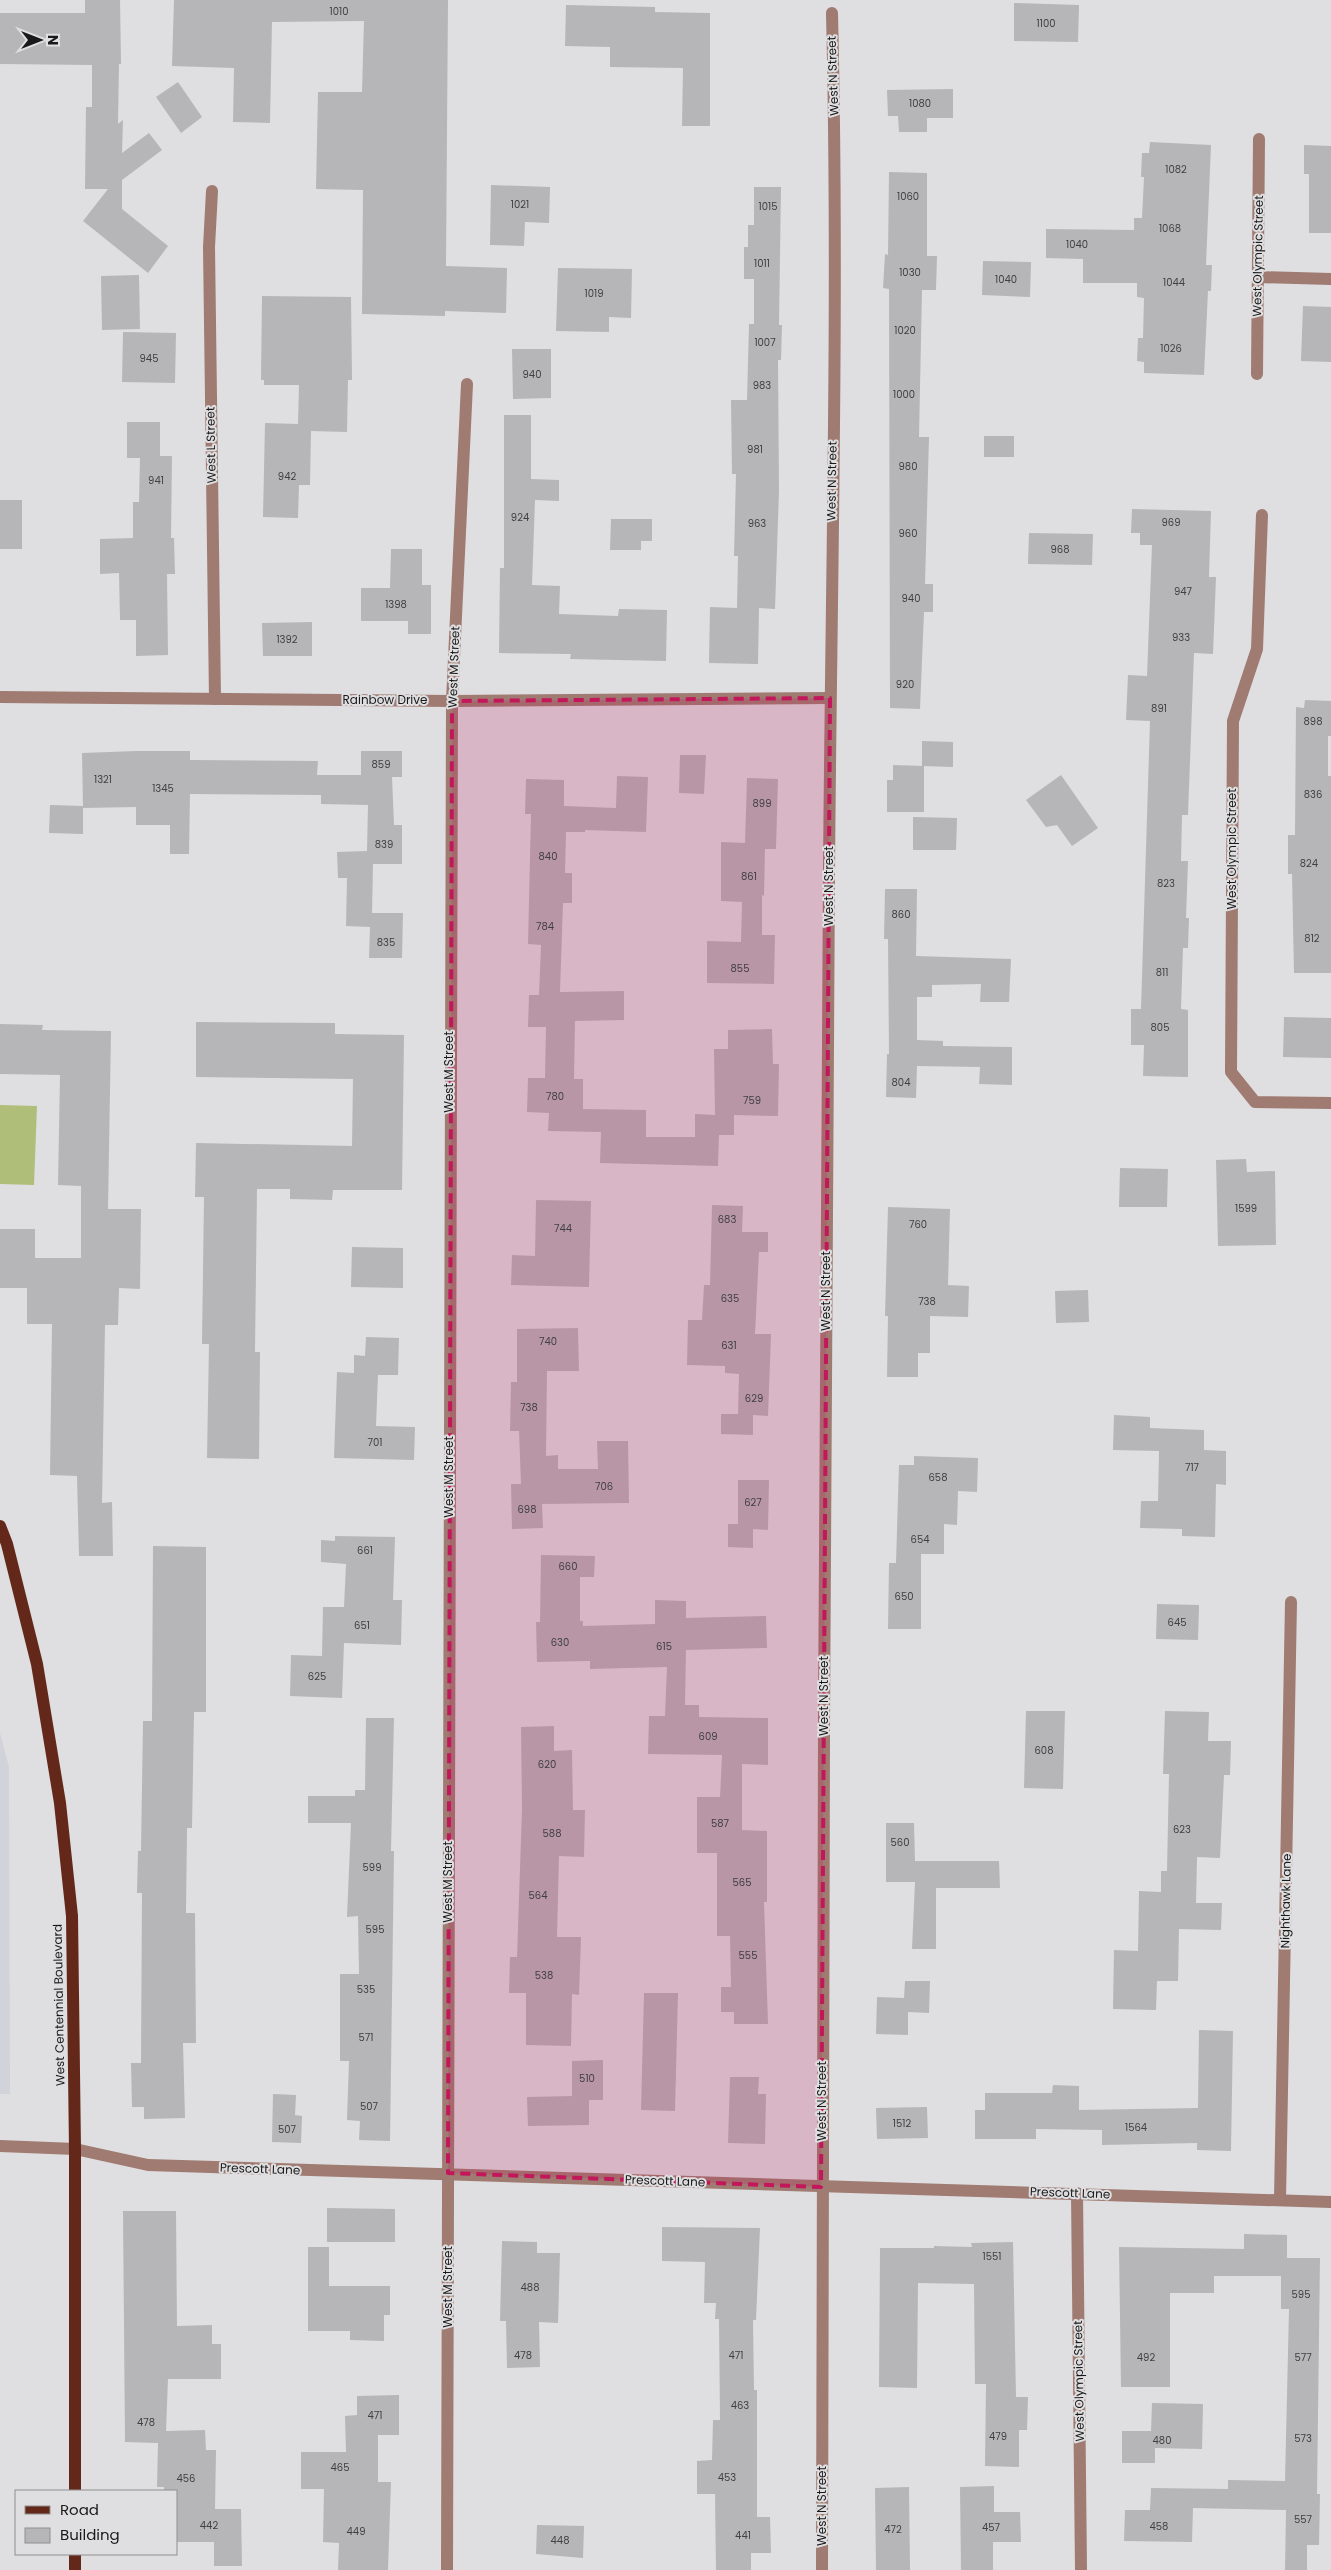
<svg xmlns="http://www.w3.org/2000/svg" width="1331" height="2570" viewBox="0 0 1331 2570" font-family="Poppins,sans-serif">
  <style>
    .built { fill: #d2d2db }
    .green { fill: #afbf7a }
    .building { fill: #b6b6b8 }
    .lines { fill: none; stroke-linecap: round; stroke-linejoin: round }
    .minor { stroke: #9f7b72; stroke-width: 12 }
    .major { stroke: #64281b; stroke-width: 12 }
    .marked { fill: #c2185b; fill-opacity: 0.2; stroke: #c2185b; stroke-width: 4; stroke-dasharray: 10 6; stroke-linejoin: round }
    .labels { text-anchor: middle; stroke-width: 4; stroke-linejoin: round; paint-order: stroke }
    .number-label { font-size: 10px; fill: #404041 }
    .street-label { font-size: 12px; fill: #191919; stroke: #dfdee0 }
  </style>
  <rect width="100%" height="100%" fill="#dfdee0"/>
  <polygon class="built" points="0,1733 9,1767 10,2094 0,2094"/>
  <polygon class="green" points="0,1105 37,1106 34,1185 0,1184"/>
  <g class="building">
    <polygon points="85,0 120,0 121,64 119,64 118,124 123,120 122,153 149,133 162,150 122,180 122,209 168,246 148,273 83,221 108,189 85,189 86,107 92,107 92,65 0,64 0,13 85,13"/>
    <polygon points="174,0 448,0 446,266 507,268 506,313 445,311 445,316 362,314 363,190 316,189 318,92 362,92 364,21 272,22 270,123 233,122 234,68 172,66"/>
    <polygon points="1014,3 1079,5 1078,42 1014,41"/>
    <polygon points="566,5 655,7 655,12 710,13 710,126 682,126 683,68 610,67 610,47 565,46"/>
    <polygon points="178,82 202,117 181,133 156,97"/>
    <polygon points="953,89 953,118 927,118 927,132 899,132 898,116 888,116 887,90"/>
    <polygon points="1150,142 1211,145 1206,265 1212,265 1211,291 1208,291 1204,375 1144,373 1144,362 1137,361 1138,338 1143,338 1144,298 1137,297 1137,283 1083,283 1083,259 1046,258 1046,229 1134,230 1134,218 1142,218 1144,177 1141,177 1142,153 1149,153"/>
    <polygon points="1304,145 1331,146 1331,233 1309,233 1309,174 1304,174"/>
    <polygon points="889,172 927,173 927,256 937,256 936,290 922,290 919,437 929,437 925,584 933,584 933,612 924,612 920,709 890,708 889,289 883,288 885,254 888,255"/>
    <polygon points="491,185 550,187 549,223 525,222 524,246 490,245"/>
    <polygon points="754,187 781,187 779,325 782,325 781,360 778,360 779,491 775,609 759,608 758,664 709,663 710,607 737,608 738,556 734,556 736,474 732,474 731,400 747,400 749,324 754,324 754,279 744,279 744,247 748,247 748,225 754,225"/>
    <polygon points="983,261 1031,262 1030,297 982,295"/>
    <polygon points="558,268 632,269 631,318 609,317 609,332 556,331"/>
    <polygon points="139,275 140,329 102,330 101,276"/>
    <polygon points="262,296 351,297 352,380 348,380 347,432 311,431 310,485 299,485 298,518 263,517 265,423 298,424 299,385 264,385 264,380 261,380"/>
    <polygon points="1303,306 1331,307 1331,362 1301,361"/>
    <polygon points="123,332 176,333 175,383 122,382"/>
    <polygon points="512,349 551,349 551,398 513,399"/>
    <polygon points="504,415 531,415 531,479 559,480 559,501 535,500 532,585 560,586 559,614 618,616 619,609 667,610 666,661 570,659 571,654 499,653 500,568 504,568"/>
    <polygon points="127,422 160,422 160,456 172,456 171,538 174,538 175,574 167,574 168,655 136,656 136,620 120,620 119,573 100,574 100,539 133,538 133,502 139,502 140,458 127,458"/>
    <rect x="984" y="436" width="30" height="21"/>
    <rect x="0" y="500" width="22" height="49"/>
    <polygon points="1132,509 1211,511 1209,577 1216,577 1213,654 1194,653 1188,815 1182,815 1181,861 1188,861 1186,918 1189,918 1188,948 1183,948 1181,1009 1188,1010 1188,1077 1143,1076 1144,1045 1131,1045 1131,1009 1141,1009 1150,721 1126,720 1128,675 1147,676 1152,545 1140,545 1140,533 1131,533"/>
    <polygon points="611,519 652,519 652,541 641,541 641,550 610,550"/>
    <polygon points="1029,533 1093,534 1092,565 1028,564"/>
    <polygon points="391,549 422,549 422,585 431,585 431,634 408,634 408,621 361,621 361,588 390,588"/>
    <polygon points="312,622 312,656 263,656 262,623"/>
    <polygon points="1305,700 1331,701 1331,736 1328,736 1328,776 1331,776 1331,973 1294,973 1292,874 1288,874 1288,835 1295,835 1296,707 1304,708"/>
    <polygon points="922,741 953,742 953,767 922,766"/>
    <polygon points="137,751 190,751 190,760 318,761 317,775 361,775 361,751 402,751 402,777 392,777 394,825 402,825 402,864 373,864 372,913 403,913 402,958 369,958 370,927 346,926 347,878 338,878 337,852 367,851 368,805 321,804 321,795 190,794 189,854 170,854 170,825 136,825 136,807 83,808 83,834 49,833 50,805 83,806 82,753"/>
    <polygon points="680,755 706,755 704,794 679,793"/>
    <polygon points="893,765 924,766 924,812 887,812 887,780 893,780"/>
    <polygon points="1061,775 1098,828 1072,846 1057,825 1046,827 1026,800"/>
    <polygon points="617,776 648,777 646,832 585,830 585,832 566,832 565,873 572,873 572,903 563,903 560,992 624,991 624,1020 575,1021 574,1079 583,1079 583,1109 646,1110 646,1137 695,1137 695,1114 715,1115 714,1049 728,1049 728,1030 772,1029 773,1064 779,1064 778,1116 734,1115 734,1135 719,1135 718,1166 600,1163 601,1132 548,1131 549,1113 527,1112 528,1078 545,1078 546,1027 528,1027 529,995 539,995 541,945 528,944 531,814 525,814 526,779 564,780 564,806 616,808"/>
    <polygon points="747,778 778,779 776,849 765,849 764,896 762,895 762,935 775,935 774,984 707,983 707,941 741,942 742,902 721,901 721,842 745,843"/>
    <polygon points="913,817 957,818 956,850 913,850"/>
    <polygon points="885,889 917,889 916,956 1011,959 1009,1002 980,1002 981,984 932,985 932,997 917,997 917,1040 943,1041 943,1046 1012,1047 1012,1085 979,1084 980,1067 917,1066 916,1098 886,1097 887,1054 889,1054 888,939 884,939"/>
    <polygon points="1284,1017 1331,1018 1331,1058 1283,1057"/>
    <polygon points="196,1022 335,1023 335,1034 404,1035 402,1190 333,1190 332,1200 290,1199 290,1189 257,1189 255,1352 260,1352 259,1459 207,1458 209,1344 202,1344 204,1197 195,1197 196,1143 352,1146 353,1079 196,1077"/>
    <polygon points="0,1024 43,1025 42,1030 111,1031 108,1209 141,1209 140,1289 119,1288 118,1325 105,1325 102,1503 112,1502 113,1556 79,1556 77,1476 50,1475 52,1324 27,1324 27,1288 0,1288 0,1229 35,1229 35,1258 81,1258 81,1186 58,1185 60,1075 0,1074"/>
    <polygon points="1246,1159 1247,1172 1275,1171 1276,1245 1218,1246 1216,1160"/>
    <polygon points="1120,1168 1168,1169 1167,1207 1119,1207"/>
    <polygon points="536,1200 591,1201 589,1287 511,1285 512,1255 535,1256"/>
    <polygon points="712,1205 743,1206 742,1232 768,1232 768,1252 759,1252 755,1334 771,1334 768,1416 753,1415 753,1435 721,1434 721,1414 738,1414 739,1374 725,1373 725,1366 687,1365 688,1320 702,1320 704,1285 710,1285"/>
    <polygon points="888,1207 950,1209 948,1285 969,1286 968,1317 930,1316 930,1353 918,1353 918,1377 887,1377 888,1316 885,1316"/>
    <polygon points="352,1247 403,1248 403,1288 351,1287"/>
    <polygon points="1088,1290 1089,1322 1056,1323 1055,1291"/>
    <polygon points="578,1328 579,1371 547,1371 546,1456 558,1455 558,1469 598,1469 597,1441 628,1441 629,1503 542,1504 543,1528 512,1529 511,1484 521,1484 519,1431 510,1431 511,1382 517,1382 517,1329"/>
    <polygon points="366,1337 399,1338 398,1375 378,1375 376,1426 415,1427 414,1460 334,1458 337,1372 354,1373 354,1355 365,1356"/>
    <polygon points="1114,1415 1150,1417 1150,1428 1204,1430 1204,1450 1226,1451 1226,1485 1216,1484 1215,1537 1182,1536 1182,1529 1140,1528 1141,1501 1158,1501 1159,1451 1113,1450"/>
    <polygon points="914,1456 978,1458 977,1492 958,1491 957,1525 944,1524 944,1554 921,1554 921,1629 888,1629 889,1563 896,1563 899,1465 914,1465"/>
    <polygon points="738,1480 769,1480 768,1530 753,1529 753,1548 728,1547 728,1524 738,1524"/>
    <polygon points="335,1536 395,1537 393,1600 402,1600 401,1645 344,1643 342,1698 290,1696 291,1655 322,1656 323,1607 344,1607 346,1564 321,1562 321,1540 335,1541"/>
    <polygon points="153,1546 206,1547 206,1712 194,1712 192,1828 187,1828 186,1913 195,1913 196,2043 183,2043 185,2118 144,2119 144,2107 132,2107 131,2063 141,2063 142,1893 137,1893 138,1851 141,1851 143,1721 152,1721"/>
    <polygon points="541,1555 595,1556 594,1577 580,1577 580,1621 583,1621 583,1626 655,1624 655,1600 686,1601 686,1618 766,1616 767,1648 686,1650 685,1705 699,1705 699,1717 768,1718 768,1765 742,1764 742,1830 767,1831 767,1902 764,1902 768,2024 734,2024 734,2012 721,2012 721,1987 731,1987 730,1936 717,1936 717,1853 697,1853 697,1797 720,1797 722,1755 648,1754 649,1716 665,1716 667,1667 590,1669 590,1661 537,1662 536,1622 540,1622"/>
    <polygon points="1157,1604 1199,1605 1198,1640 1156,1639"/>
    <polygon points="1026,1711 1065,1711 1063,1789 1024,1788"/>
    <polygon points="1165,1711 1209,1712 1208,1741 1231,1741 1230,1775 1224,1775 1220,1858 1197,1857 1196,1903 1222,1903 1221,1930 1179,1929 1178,1981 1157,1981 1156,2010 1113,2009 1114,1950 1138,1951 1139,1891 1161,1892 1161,1871 1167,1871 1169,1774 1163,1774"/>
    <polygon points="366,1718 394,1718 391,1851 394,1851 390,2141 359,2140 360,2121 347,2120 349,2061 340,2061 340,1974 359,1974 358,1916 347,1917 351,1823 308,1823 308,1796 355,1796 355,1790 365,1790"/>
    <polygon points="554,1726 554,1751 572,1750 573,1810 585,1810 584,1857 559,1856 557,1937 581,1937 579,1995 572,1994 571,2046 526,2045 526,1993 509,1993 510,1957 517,1957 522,1809 521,1727"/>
    <polygon points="886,1823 914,1823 915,1861 999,1861 1000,1888 936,1888 936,1949 912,1949 915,1882 886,1882"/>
    <polygon points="905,1981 930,1981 929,2013 908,2012 908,2035 876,2034 877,1997 904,1998"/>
    <polygon points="644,1993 678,1993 675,2111 641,2110"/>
    <polygon points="1199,2030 1233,2031 1231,2151 1197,2150 1197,2143 1102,2145 1102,2130 1036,2129 1036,2139 975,2139 975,2110 985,2110 985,2093 1052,2093 1053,2085 1079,2086 1079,2110 1198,2108"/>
    <polygon points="603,2060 603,2100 589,2100 589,2125 528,2126 527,2097 572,2096 572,2061"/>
    <polygon points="730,2077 759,2077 758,2094 766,2094 765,2144 728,2143"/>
    <polygon points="273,2094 296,2095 295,2115 302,2116 301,2143 272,2142"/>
    <polygon points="927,2107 928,2138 877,2139 876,2108"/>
    <polygon points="327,2208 395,2209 395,2242 327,2242"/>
    <polygon points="123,2211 176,2211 177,2326 212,2325 212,2344 221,2344 221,2379 168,2379 166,2431 205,2430 206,2450 216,2450 215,2509 241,2509 242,2566 214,2566 214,2542 176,2542 176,2491 164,2491 164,2487 157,2487 158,2443 125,2442"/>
    <polygon points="662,2227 760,2228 756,2320 753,2320 754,2390 757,2390 757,2517 770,2517 771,2553 751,2553 751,2570 716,2570 715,2494 697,2494 697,2461 712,2460 713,2420 720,2420 719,2319 715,2319 716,2303 704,2303 705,2262 662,2261"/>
    <polygon points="1244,2234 1287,2235 1287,2258 1320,2258 1317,2494 1320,2494 1319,2545 1307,2545 1307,2570 1285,2570 1286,2510 1193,2508 1192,2542 1124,2541 1125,2510 1150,2510 1151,2488 1228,2489 1228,2480 1285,2481 1289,2309 1281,2309 1281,2276 1214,2276 1214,2293 1170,2293 1170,2387 1121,2387 1119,2247 1244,2249"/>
    <polygon points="502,2241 537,2242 537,2253 560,2253 558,2323 539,2322 540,2367 507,2368 506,2321 500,2321"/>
    <polygon points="1013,2242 1016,2397 1028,2397 1027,2430 1019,2430 1019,2467 985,2466 986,2384 975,2384 974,2284 918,2283 917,2388 879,2387 880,2248 934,2248 934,2246 972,2247 971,2243"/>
    <polygon points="308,2247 329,2247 329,2286 390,2286 390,2315 384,2315 384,2341 350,2340 350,2331 308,2331"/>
    <polygon points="399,2395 399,2435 378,2435 378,2482 391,2482 388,2570 338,2570 339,2543 323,2542 324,2489 301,2489 301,2452 346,2452 345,2416 357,2415 357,2396"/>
    <polygon points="1152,2403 1203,2404 1202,2449 1155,2448 1155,2463 1122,2463 1122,2431 1151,2431"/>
    <polygon points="994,2486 994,2512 1020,2512 1021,2542 993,2542 993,2570 961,2570 960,2487"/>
    <polygon points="909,2487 910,2570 876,2570 875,2488"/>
    <polygon points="537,2525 584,2526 583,2558 536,2554"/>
  </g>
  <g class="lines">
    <g class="minor">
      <polyline points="212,191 209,247 215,699"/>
      <polyline points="1258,277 1331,279"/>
      <polyline points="1257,374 1259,139"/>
      <polyline points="1262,515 1257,649 1233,721 1231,1072 1255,1102 1331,1103"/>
      <polyline points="0,697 452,701 830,698"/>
      <polyline points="0,2146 75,2149 148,2165 1331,2202"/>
      <polyline points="1077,2193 1081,2570"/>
      <polyline points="1280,2199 1291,1602"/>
      <polyline points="447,2570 452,701 467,384"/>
      <path d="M822 2570C821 2005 826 1439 829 874 831 587 839 300 832 13"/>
    </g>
    <g class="major">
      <polyline points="0,1526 7,1544 37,1664 60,1803 72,1916 75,2149 75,2491"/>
      <polyline points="75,2554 75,2570"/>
    </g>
  </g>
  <path class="marked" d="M830 698 821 2187 448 2173 452 701Z"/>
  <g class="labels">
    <g class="number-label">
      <text x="339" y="15">1010</text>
      <text x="1046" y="27">1100</text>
      <text x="920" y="107">1080</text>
      <text x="1176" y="173">1082</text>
      <text x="908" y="200">1060</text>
      <text x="520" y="208">1021</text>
      <text x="768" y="210">1015</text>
      <text x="1170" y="232">1068</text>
      <text x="1077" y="248">1040</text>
      <text x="762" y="267">1011</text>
      <text x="910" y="276">1030</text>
      <text x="1006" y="283">1040</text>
      <text x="1174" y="286">1044</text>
      <text x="594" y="297">1019</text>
      <text x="905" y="334">1020</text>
      <text x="765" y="346">1007</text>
      <text x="1171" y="352">1026</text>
      <text x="149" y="362">945</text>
      <text x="532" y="378">940</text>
      <text x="762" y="389">983</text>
      <text x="904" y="398">1000</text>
      <text x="755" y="453">981</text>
      <text x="908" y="470">980</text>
      <text x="287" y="480">942</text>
      <text x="156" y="484">941</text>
      <text x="520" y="521">924</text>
      <text x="1171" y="526">969</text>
      <text x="757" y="527">963</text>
      <text x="908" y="537">960</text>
      <text x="1060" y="553">968</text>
      <text x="1183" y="595">947</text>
      <text x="911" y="602">940</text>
      <text x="396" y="608">1398</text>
      <text x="1181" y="641">933</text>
      <text x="287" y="643">1392</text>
      <text x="905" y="688">920</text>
      <text x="1159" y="712">891</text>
      <text x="1313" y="725">898</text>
      <text x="381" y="768">859</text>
      <text x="103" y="783">1321</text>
      <text x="163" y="792">1345</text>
      <text x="1313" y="798">836</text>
      <text x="762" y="807">899</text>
      <text x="384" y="848">839</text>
      <text x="548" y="860">840</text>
      <text x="1309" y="867">824</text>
      <text x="749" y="880">861</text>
      <text x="1166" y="887">823</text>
      <text x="901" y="918">860</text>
      <text x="545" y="930">784</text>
      <text x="1312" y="942">812</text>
      <text x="386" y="946">835</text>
      <text x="740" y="972">855</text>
      <text x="1162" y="976">811</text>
      <text x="1160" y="1031">805</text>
      <text x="901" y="1086">804</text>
      <text x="555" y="1100">780</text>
      <text x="752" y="1104">759</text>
      <text x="1246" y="1212">1599</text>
      <text x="727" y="1223">683</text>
      <text x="918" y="1228">760</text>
      <text x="563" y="1232">744</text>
      <text x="730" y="1302">635</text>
      <text x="927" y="1305">738</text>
      <text x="548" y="1345">740</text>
      <text x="729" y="1349">631</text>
      <text x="754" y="1402">629</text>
      <text x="529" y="1411">738</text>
      <text x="375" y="1446">701</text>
      <text x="1192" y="1471">717</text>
      <text x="938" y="1481">658</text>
      <text x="604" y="1490">706</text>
      <text x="753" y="1506">627</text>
      <text x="527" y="1513">698</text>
      <text x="920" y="1543">654</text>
      <text x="365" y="1554">661</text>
      <text x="568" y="1570">660</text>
      <text x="904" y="1600">650</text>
      <text x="1177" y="1626">645</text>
      <text x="362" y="1629">651</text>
      <text x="560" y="1646">630</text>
      <text x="664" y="1650">615</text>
      <text x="317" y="1680">625</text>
      <text x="708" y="1740">609</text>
      <text x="1044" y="1754">608</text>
      <text x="547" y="1768">620</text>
      <text x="720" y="1827">587</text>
      <text x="1182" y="1833">623</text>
      <text x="552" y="1837">588</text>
      <text x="900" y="1846">560</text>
      <text x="372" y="1871">599</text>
      <text x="742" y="1886">565</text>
      <text x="538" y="1899">564</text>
      <text x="375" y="1933">595</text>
      <text x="748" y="1959">555</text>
      <text x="544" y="1979">538</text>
      <text x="366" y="1993">535</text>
      <text x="366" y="2041">571</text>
      <text x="587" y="2082">510</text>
      <text x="369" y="2110">507</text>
      <text x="902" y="2127">1512</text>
      <text x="1136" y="2131">1564</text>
      <text x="287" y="2133">507</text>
      <text x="992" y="2260">1551</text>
      <text x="530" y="2291">488</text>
      <text x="1301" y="2298">595</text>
      <text x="523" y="2359">478</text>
      <text x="736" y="2359">471</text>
      <text x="1146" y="2361">492</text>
      <text x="1303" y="2361">577</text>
      <text x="740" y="2409">463</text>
      <text x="375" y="2419">471</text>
      <text x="146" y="2426">478</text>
      <text x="998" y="2440">479</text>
      <text x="1303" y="2442">573</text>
      <text x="1162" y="2444">480</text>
      <text x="340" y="2471">465</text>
      <text x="727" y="2481">453</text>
      <text x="186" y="2482">456</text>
      <text x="1303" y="2523">557</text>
      <text x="209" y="2529">442</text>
      <text x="1159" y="2530">458</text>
      <text x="991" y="2531">457</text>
      <text x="893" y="2533">472</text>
      <text x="356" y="2535">449</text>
      <text x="743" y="2539">441</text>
      <text x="560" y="2544">448</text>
    </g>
    <g class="street-label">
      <text transform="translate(833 76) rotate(-92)" y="4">West N Street</text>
      <text transform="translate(1258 256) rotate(-89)" y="4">West Olympic Street</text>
      <text transform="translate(211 445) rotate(-91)" y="4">West L Street</text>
      <text transform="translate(832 481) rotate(-89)" y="4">West N Street</text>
      <text transform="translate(454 667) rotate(-88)" y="4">West M Street</text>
      <text x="385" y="704">Rainbow Drive</text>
      <text transform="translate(1232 849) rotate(-90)" y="4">West Olympic Street</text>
      <text transform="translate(829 886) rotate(-90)" y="4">West N Street</text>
      <text transform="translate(449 1072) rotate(-90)" y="4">West M Street</text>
      <text transform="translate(826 1291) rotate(-90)" y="4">West N Street</text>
      <text transform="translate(449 1477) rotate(-90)" y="4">West M Street</text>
      <text transform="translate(824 1696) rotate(-90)" y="4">West N Street</text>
      <text transform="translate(448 1882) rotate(-90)" y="4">West M Street</text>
      <text transform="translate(1286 1901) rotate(-89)" y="4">Nighthawk Lane</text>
      <text transform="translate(59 2005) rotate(-91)" y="4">West Centennial Boulevard</text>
      <text transform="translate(822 2101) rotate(-90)" y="4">West N Street</text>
      <text transform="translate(260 2169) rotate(2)" y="4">Prescott Lane</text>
      <text transform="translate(665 2181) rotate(2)" y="4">Prescott Lane</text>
      <text transform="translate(1070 2193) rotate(2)" y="4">Prescott Lane</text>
      <text transform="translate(448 2287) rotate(-90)" y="4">West M Street</text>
      <text transform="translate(1079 2381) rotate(-91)" y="4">West Olympic Street</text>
      <text transform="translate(822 2506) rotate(-90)" y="4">West N Street</text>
    </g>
  </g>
  <rect x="15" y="2490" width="162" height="65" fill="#dfdee0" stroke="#908f90"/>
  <rect x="25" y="2506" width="25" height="8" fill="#64281b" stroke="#908f90"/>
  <text x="60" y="2515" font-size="15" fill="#191919">Road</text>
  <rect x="25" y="2528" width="25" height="15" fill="#b6b6b8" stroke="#908f90"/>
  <text x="60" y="2540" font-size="15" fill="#191919">Building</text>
  <g transform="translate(40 40) rotate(90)" stroke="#dfdee0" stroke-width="4" paint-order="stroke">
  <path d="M0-4L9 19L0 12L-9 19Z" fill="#191919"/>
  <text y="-8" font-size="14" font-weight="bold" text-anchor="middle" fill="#191919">N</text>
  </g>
</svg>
